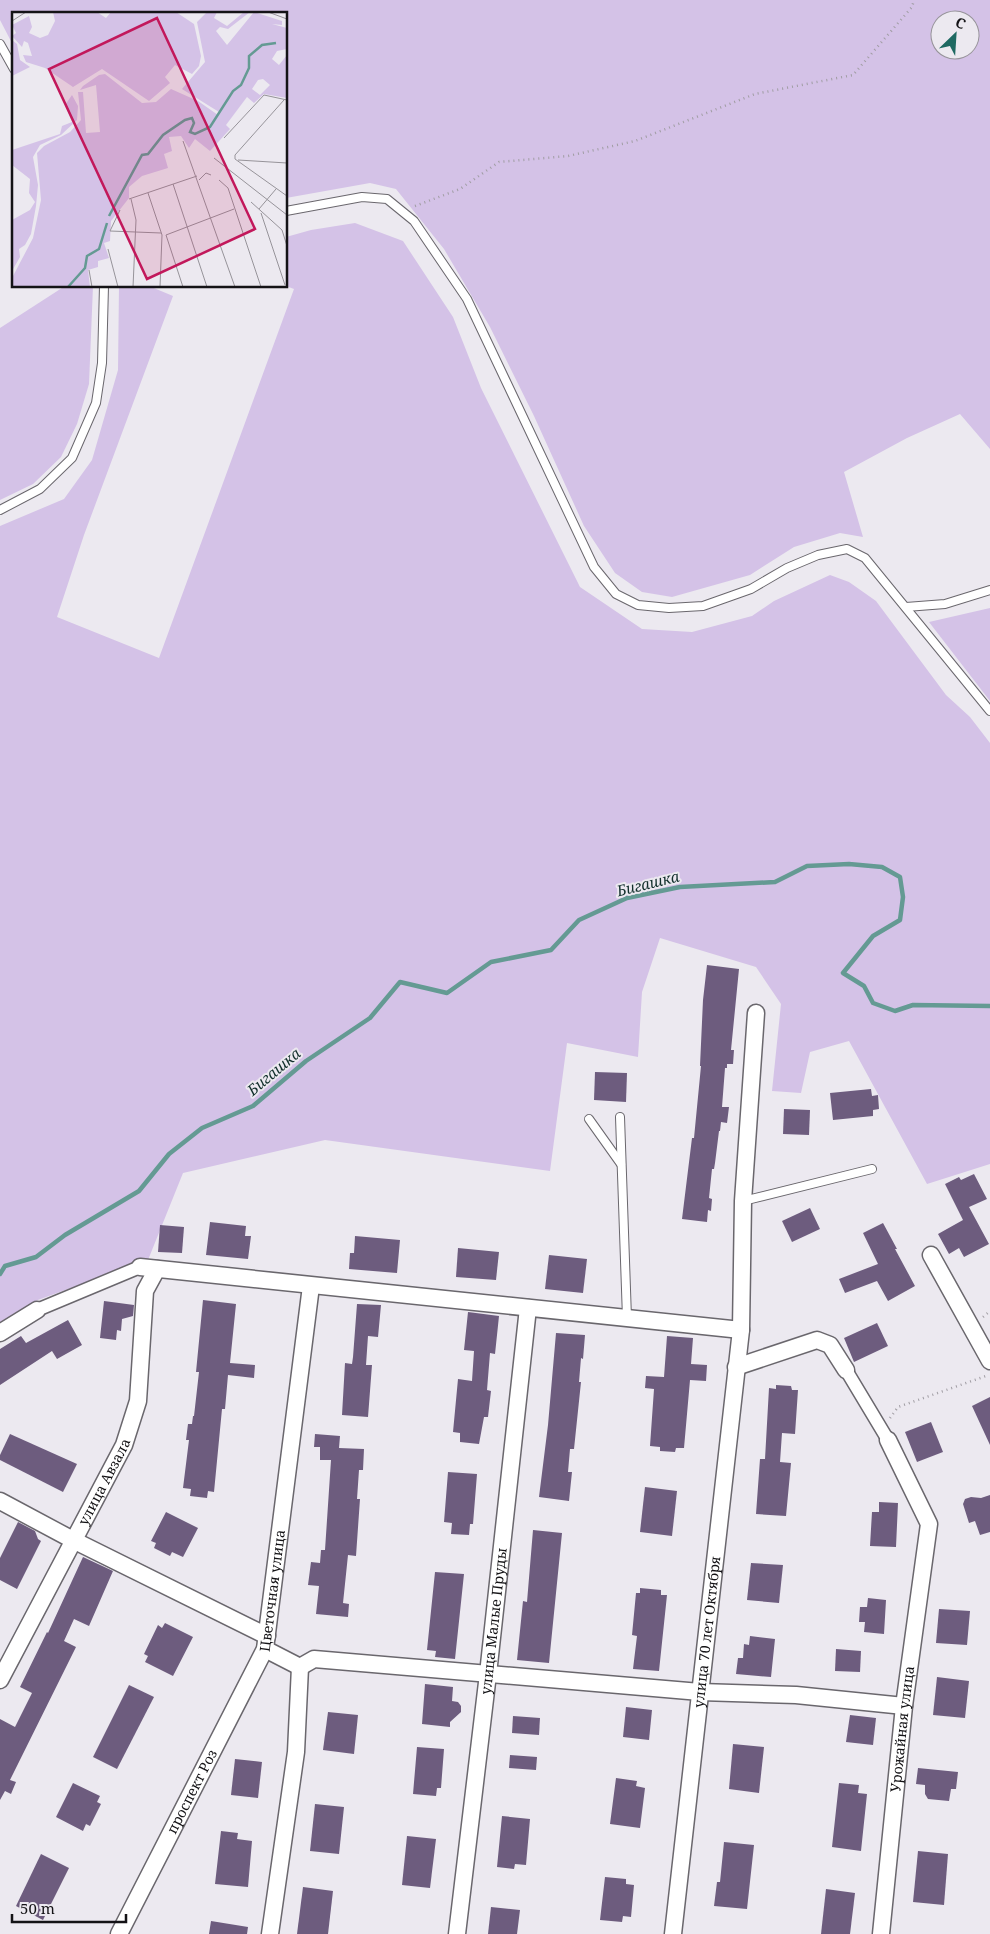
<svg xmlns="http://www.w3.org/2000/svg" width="990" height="1934" viewBox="0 0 990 1934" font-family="'Noto Serif',serif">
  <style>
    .green { fill: #d4c2e7; fill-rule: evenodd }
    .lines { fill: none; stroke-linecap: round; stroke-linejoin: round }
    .stream { stroke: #649a93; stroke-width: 4.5 }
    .building { fill: #6d5c7e }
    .service-casing { stroke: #6a676d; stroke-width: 10 }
    .pedestrian-casing { stroke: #6a676d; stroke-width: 15 }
    .minor-casing { stroke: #6a676d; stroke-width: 19 }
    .path { stroke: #a09da3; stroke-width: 2.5; stroke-dasharray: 1 4; stroke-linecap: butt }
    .service { stroke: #fff; stroke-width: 8 }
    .pedestrian { stroke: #fff; stroke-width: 12 }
    .minor { stroke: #fff; stroke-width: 16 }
    .labels { text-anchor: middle; stroke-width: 4; stroke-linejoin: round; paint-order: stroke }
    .street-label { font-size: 14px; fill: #141316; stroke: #ece9f0 }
    .water-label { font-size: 15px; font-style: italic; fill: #122f2c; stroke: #ece9f0 }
    .inset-river { fill: none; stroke: #649a93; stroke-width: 2.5 }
    .inset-road { fill: none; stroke: #969399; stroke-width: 1 }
    .view { fill: #c2185b; fill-opacity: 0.15; stroke: #c2185b; stroke-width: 2.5 }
    .inset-edge { fill: none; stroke: #141316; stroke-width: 2.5 }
  </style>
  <rect width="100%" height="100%" fill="#ece9f0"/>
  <g class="green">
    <path d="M0 0H990V449L960 414 907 438 844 472 863 537 840 533 794 547 750 575 672 597 642 592 615 573 584 526 534 416 490 327 444 249 396 189 370 183 286 198V14H14V47L0 20ZM940 20H970V50H940Z"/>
    <polygon points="355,223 403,241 453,317 481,388 580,587 642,629 692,632 752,616 774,601 830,575 849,582 876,601 946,695 970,717 990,743 990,1164 927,1184 849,1041 810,1052 801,1093 772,1091 781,1004 756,967 660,938 642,992 638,1057 567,1043 550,1171 325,1140 183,1173 148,1260 35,1301 0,1322 0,526 64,499 92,460 118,370 119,286 149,286 173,296 84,535 57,617 159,658 294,289 286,286 286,237 311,230"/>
    <polygon points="65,286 93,286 89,384 77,424 61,457 33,484 0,500 0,328"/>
    <polygon points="990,608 990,701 929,622"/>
  </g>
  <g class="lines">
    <polyline class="stream" points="0,1274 5,1266 36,1257 65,1235 139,1191 169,1154 202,1128 253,1106 306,1061 370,1018 400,982 447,993 491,962 551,950 579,920 627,898 680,887 775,882 807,866 849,864 882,867 900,877 903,897 900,920 873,936 843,973 864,986 873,1003 895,1011 913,1005 990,1006"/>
  </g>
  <g class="building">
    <polygon points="707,965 739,969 731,1050 734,1050 733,1064 727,1064 727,1068 725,1068 722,1107 729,1107 727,1123 721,1122 720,1131 719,1131 715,1163 714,1169 712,1169 709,1198 712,1199 711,1211 708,1210 707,1222 682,1219 692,1138 694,1138 701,1066 700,1066 703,1000"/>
    <polygon points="595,1072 627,1073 626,1102 594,1100"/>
    <polygon points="871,1089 872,1096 878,1095 879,1109 873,1110 873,1116 833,1120 830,1093"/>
    <polygon points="784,1109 810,1110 809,1135 783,1134"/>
    <polygon points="974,1174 987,1199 969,1207 989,1244 964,1257 959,1248 949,1254 938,1234 963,1220 945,1184 959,1177 961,1180"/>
    <polygon points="810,1208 820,1229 792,1242 782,1221"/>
    <polygon points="210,1222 246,1226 245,1236 251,1236 248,1259 206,1255"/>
    <polygon points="883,1223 897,1249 895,1249 915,1286 888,1301 877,1281 845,1293 839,1279 878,1264 863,1233"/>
    <polygon points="160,1225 184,1227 182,1253 158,1252"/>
    <polygon points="355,1236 400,1240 397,1273 349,1269 350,1253 354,1253"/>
    <polygon points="458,1248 499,1252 496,1280 456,1277"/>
    <polygon points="549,1255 587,1259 583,1293 545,1289"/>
    <polygon points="203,1300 236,1304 230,1363 255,1365 254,1378 228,1375 225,1409 222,1409 214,1492 208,1491 207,1498 190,1496 191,1489 183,1488 189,1440 186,1440 188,1424 192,1424 193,1416 194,1416 199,1372 196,1372"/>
    <polygon points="104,1301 134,1305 133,1316 122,1319 121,1331 117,1330 116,1340 100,1338"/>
    <polygon points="357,1304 381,1305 378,1337 368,1336 366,1365 372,1365 368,1417 342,1415 345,1363 352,1364 353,1357"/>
    <polygon points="468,1312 499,1316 495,1354 490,1353 487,1390 491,1391 488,1417 484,1417 479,1444 460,1442 460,1433 453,1432 458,1379 472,1381 474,1351 464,1350"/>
    <polygon points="68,1320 82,1345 57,1359 52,1351 0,1385 0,1349 21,1336 26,1343"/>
    <polygon points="877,1323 888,1346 854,1362 844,1338"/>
    <polygon points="556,1333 585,1335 583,1359 581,1358 579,1382 581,1382 574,1449 570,1449 568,1472 572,1472 569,1501 539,1497 548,1425"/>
    <polygon points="667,1336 693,1338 691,1364 707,1365 706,1381 690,1380 684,1448 676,1448 675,1452 660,1451 660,1447 650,1446 654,1389 645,1388 646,1376 664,1377"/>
    <polygon points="776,1385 791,1386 792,1390 798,1390 795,1434 782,1433 780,1462 791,1463 786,1516 756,1514 760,1459 765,1459 769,1388 776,1389"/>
    <polygon points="990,1397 990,1445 972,1406"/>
    <polygon points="931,1422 943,1452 917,1462 905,1432"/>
    <polygon points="10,1434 77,1464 63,1492 0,1460 0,1455"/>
    <polygon points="315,1434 340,1436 339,1448 364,1449 363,1470 359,1470 357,1499 360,1499 356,1556 348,1555 343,1603 349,1604 348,1617 316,1614 319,1586 308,1585 311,1562 320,1563 321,1550 325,1550 331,1460 320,1460 320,1447 314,1447"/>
    <polygon points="448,1472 477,1474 473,1524 470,1524 469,1535 451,1534 452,1523 444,1522"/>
    <polygon points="645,1487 677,1491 672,1536 640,1532"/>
    <polygon points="990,1495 990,1532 980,1535 975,1521 969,1523 963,1504 965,1499 971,1497 981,1498"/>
    <polygon points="879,1502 898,1503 896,1547 870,1546 872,1512 879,1512"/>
    <polygon points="166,1512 198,1528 183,1557 172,1552 170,1556 154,1548 156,1543 151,1541"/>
    <polygon points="18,1522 35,1531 38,1539 41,1541 17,1589 0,1580 0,1558"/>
    <polygon points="533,1530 562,1533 549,1663 517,1660 523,1601 527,1602"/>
    <polygon points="83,1557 113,1571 89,1626 74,1619 64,1641 76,1647 10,1780 16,1782 11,1794 5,1791 0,1800 0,1719 15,1727 32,1693 20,1687 47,1632 48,1633"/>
    <polygon points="751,1563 783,1565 779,1603 747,1600"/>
    <polygon points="435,1572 464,1574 455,1659 435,1657 436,1651 427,1650"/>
    <polygon points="640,1588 661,1590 661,1595 667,1595 659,1671 633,1669 637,1636 632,1635 636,1593 640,1593"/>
    <polygon points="868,1598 886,1600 884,1634 864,1632 865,1622 859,1622 860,1607 867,1607"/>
    <polygon points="939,1609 970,1611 967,1645 936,1643"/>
    <polygon points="165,1623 193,1637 173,1676 145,1662 148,1656 144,1654 158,1625 162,1628"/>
    <polygon points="750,1636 775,1639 771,1677 736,1674 738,1658 743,1658 744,1644 749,1645"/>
    <polygon points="836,1649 861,1651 860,1672 835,1671"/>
    <polygon points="937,1677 969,1681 965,1718 933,1715"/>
    <polygon points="425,1684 453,1687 452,1701 458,1702 461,1706 461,1712 450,1722 450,1727 422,1724"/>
    <polygon points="129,1685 154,1697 117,1769 93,1757"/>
    <polygon points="626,1707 652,1710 649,1740 623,1737"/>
    <polygon points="328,1712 358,1715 354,1754 323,1750"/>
    <polygon points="850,1715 876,1718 873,1745 846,1742"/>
    <polygon points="513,1716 540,1718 539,1735 512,1733"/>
    <polygon points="733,1744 764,1747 759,1793 729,1789"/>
    <polygon points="417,1747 444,1749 441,1788 437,1788 436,1796 413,1794"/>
    <polygon points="510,1755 537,1757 536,1770 509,1768"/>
    <polygon points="235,1759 262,1762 258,1798 231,1795"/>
    <polygon points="918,1768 958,1772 956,1789 951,1789 949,1801 928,1799 925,1794 925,1785 916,1784"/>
    <polygon points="616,1778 637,1781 636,1786 645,1788 640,1828 610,1824"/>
    <polygon points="73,1783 100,1796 97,1802 101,1804 90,1826 86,1824 83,1831 56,1817"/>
    <polygon points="839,1783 859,1785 858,1793 867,1794 861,1851 832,1847"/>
    <polygon points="315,1804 344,1807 339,1854 310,1851"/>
    <polygon points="502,1816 530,1819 526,1865 515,1864 514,1869 497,1867"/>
    <polygon points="221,1831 238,1833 237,1839 252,1841 248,1887 215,1884"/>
    <polygon points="407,1836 436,1839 430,1888 402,1885"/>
    <polygon points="724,1842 754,1845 747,1909 714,1906 717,1882 720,1882"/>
    <polygon points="918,1851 948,1854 944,1905 913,1902"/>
    <polygon points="41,1854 69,1868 43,1920 16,1906"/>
    <polygon points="605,1877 626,1879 626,1884 634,1885 631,1917 623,1916 622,1922 600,1920"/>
    <polygon points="303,1887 333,1891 328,1934 297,1934"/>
    <polygon points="826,1889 855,1893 850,1934 821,1934"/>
    <polygon points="491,1907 520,1910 517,1934 488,1934"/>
    <polygon points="211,1921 248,1927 247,1934 209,1934"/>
  </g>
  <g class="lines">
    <defs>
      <g id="service">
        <polyline points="0,44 14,69"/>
        <polyline points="286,211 362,197 387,199 414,221 467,299 594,567 616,594 638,605 669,608 703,606 751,589 787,568 818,555 847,549 865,558 990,711"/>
        <polyline points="0,510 40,489 72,458 96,403 102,363 104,286"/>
        <polyline points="906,607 945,604 990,590"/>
        <polyline points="620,1117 627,1318"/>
        <polyline points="589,1119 621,1164"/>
        <polyline points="743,1201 872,1169"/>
      </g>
      <g id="pedestrian">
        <polyline points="37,1310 140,1267"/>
        <polyline points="846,1370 888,1440"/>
      </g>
      <g id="minor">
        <polyline points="931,1255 990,1361"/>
        <polyline points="140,1267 741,1330"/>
        <polyline points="0,1333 37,1310"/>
        <polyline points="736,1367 817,1340 830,1345 846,1370"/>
        <polyline points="0,1501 73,1540 267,1636"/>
        <polyline points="265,1649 300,1667"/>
        <polyline points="300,1667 314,1659 700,1692 796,1695 904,1706"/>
        <path id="s1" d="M0 1680 124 1445 138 1401 145 1291 157 1269"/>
        <path id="s2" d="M119 1934 265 1649 311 1286"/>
        <polyline points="270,1934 296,1752 300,1667"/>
        <path id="s3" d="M457 1934 488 1674 528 1308"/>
        <path id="s4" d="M673 1934 741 1330 743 1201 756 1013"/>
        <path id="s5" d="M881 1934 904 1706 929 1524 888 1440"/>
      </g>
    </defs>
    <use href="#service" class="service-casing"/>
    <use href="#pedestrian" class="pedestrian-casing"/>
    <use href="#minor" class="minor-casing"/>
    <g class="path">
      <polyline points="415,206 460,189 499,162 568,156 635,141 755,94 853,75 912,7 914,0"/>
      <polyline points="983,1317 990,1311"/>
      <polyline points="890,1418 898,1407 986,1376"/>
    </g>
    <use href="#service" class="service"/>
    <use href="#pedestrian" class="pedestrian"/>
    <use href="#minor" class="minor"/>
  </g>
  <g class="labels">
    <g class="street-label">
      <text dy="5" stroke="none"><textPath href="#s1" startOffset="224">улица Авзала</textPath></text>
      <text dy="5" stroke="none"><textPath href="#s2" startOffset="379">Цветочная улица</textPath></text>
      <text dy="5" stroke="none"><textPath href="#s3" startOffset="315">улица Малые Пруды</textPath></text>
      <text dy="5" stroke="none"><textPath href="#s4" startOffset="304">улица 70 лет Октября</textPath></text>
      <text dy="5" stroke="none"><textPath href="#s5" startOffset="206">Урожайная улица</textPath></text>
      <text dy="5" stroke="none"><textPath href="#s2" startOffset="160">проспект Роз</textPath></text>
    </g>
    <g class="water-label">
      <text transform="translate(648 884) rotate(-14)" y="5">Бигашка</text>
      <text transform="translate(274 1072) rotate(-40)" y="5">Бигашка</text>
    </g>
  </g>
  <g transform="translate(12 12)">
    <rect width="275" height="275" fill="#ece9f0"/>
    <path d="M41 0H85L94 6 99 0H164L182 12 189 44 187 54 180 62 163 53 153 65 158 71 137 89 90 57 61 75 33 56 14 50 11 43 20 44 16 31 12 29 10 35 0 24 4 21 0 13 17 4 20 15 17 21 28 26 36 23 43 9ZM195 0H205L202 6 215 14 232 0H238L216 17 208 15 204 19 215 33 242 0 270 9V13L260 12 275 16V37L265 39 260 47 267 53 275 43V86L252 82 242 91 235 85 214 113 218 117 198 139 183 127 177 136 169 124 157 125 160 139 152 142 156 156 130 164 117 175V186L99 209 98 229 92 231 97 246 86 249V255L76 258 78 275H0V266L21 226 29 188 25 141 32 134 58 120 69 108 66 80H71L74 121 88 120 84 73 68 78 71 74 87 63 93 62 130 91 144 90 159 77 186 89 206 103 207 100 170 77 193 50 185 10ZM251 67 258 73 248 83 240 77 246 68ZM0 28 5 32 8 48 18 55 0 64ZM60 83 66 94 65 108 49 123 28 133 21 145 26 173 24 194 19 222 13 233 7 237 8 245 0 259V208L18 198 23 190 17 181 18 167 0 153V138L48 122 50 114 60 110 53 93Z" fill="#d4c2e7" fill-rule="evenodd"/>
    <path class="inset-river" d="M97 204 130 143 136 142 151 123 173 108 180 106 182 111 178 120 183 122 198 115 221 79 229 73 237 56V44L250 33 264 31M56 275 73 256 75 244 87 237 95 211"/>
    <path class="inset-road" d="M256 0 275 7M0 9 14 0M272 88 223 143V147L275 184M212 126 252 83 275 88M171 129 223 275M202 146 275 203M226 148 275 151M187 168 194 161 199 163M207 168 216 176 249 275M161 172 195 275M136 181 150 223 148 275M117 187 185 164M119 187 124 208 121 275M239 190 270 218 275 234M247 197 264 177M108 198 98 219 149 221M249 201 273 273M154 223 222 197M154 223 171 275M96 237 106 275M77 258 80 275"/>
    <path class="view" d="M145 6 243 217 135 267 37 57Z"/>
    <rect width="275" height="275" class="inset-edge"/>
  </g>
  <g transform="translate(955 35) rotate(25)"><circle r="24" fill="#ece9f0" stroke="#969399"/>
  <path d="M0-4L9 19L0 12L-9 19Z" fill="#1e6962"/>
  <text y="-8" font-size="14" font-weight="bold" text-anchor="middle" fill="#141316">С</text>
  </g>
  <path d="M12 1914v8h114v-8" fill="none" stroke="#141316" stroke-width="2.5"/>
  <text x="20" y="1914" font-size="15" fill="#141316" stroke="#ece9f0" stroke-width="4" paint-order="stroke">50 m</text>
</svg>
